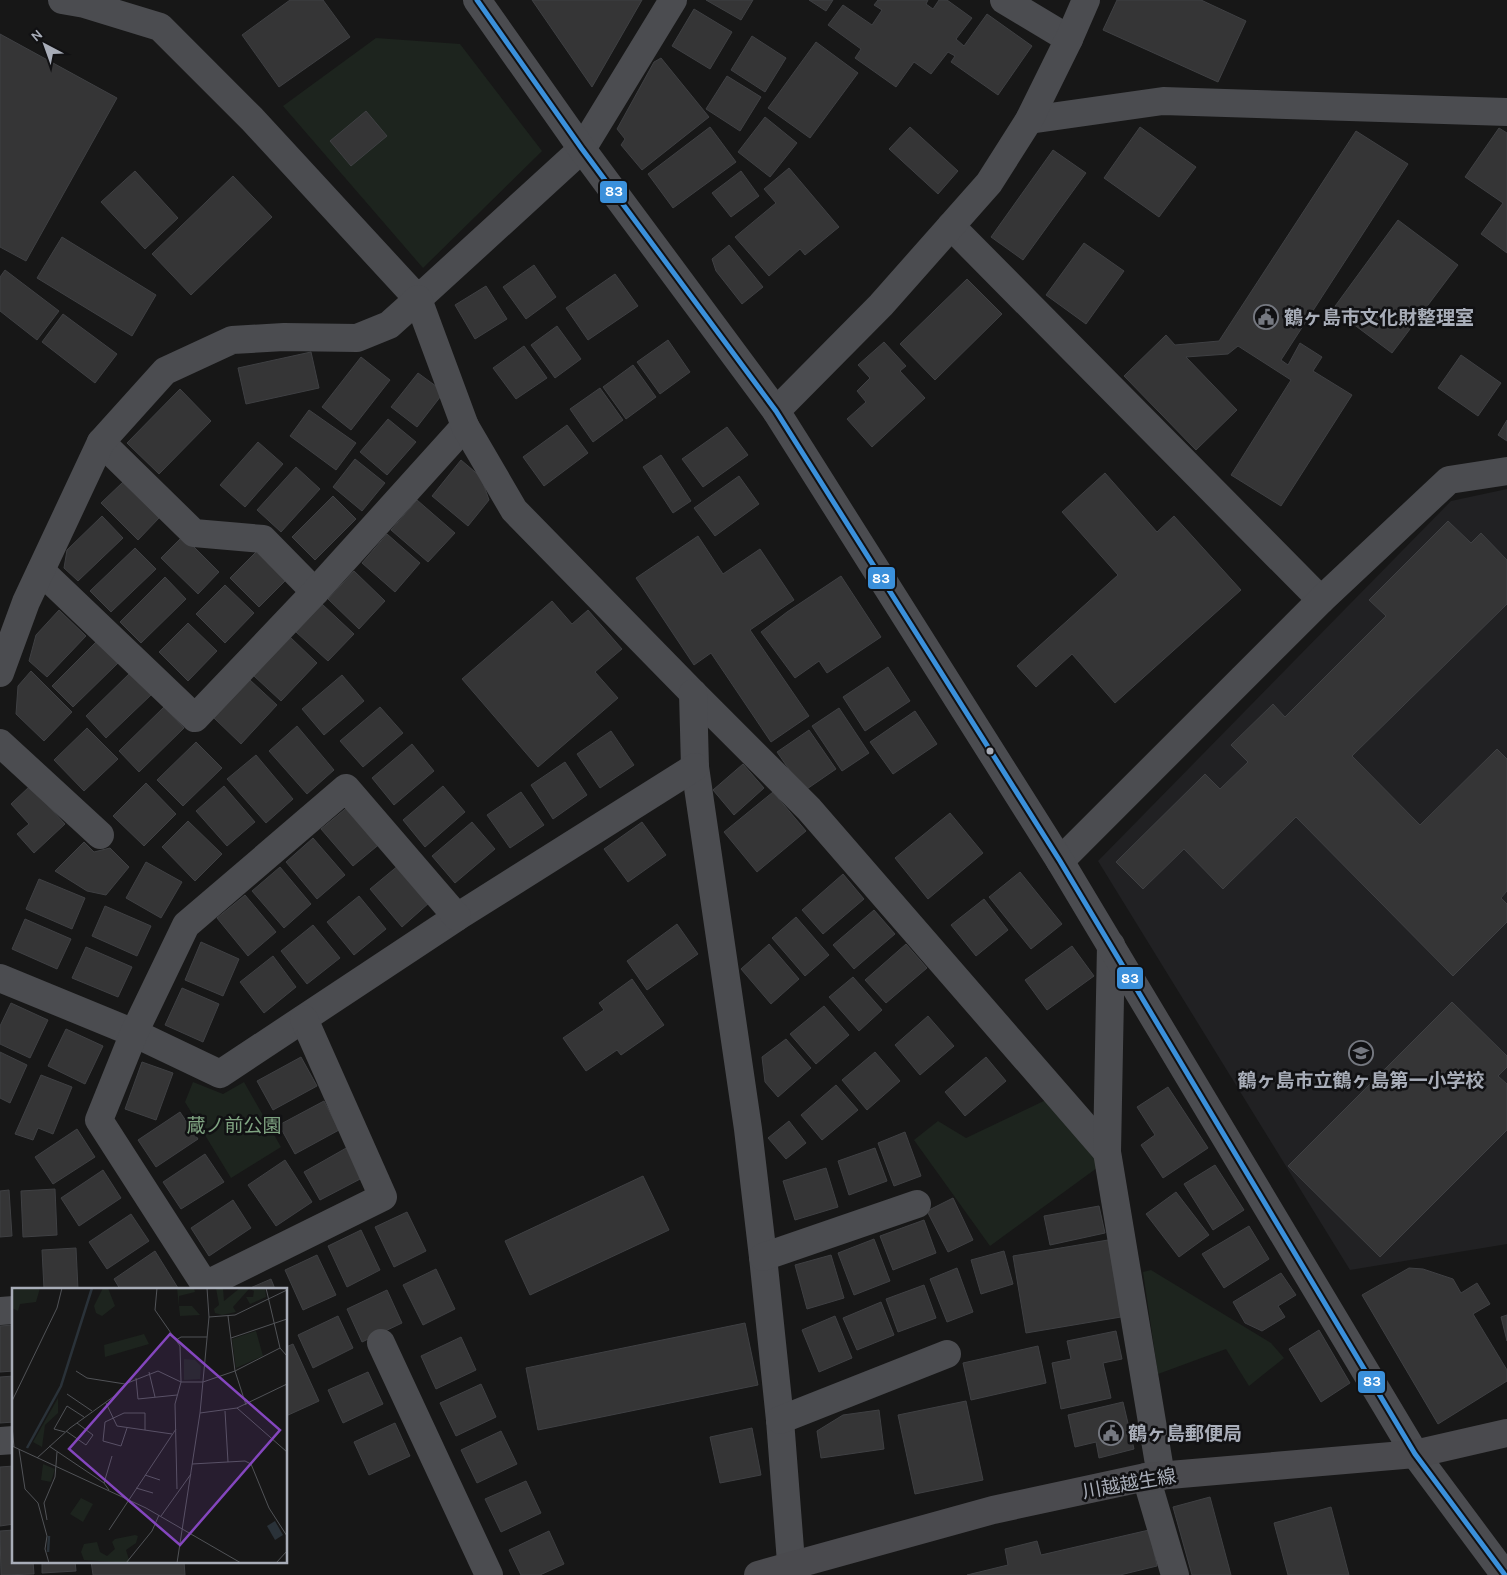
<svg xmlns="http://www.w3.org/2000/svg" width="1507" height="1575" viewBox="0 0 1507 1575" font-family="Karla,'Noto Sans JP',sans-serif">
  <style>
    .built { fill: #212123 }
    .green { fill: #1d241e }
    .building { fill: #353536; stroke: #3f4043 }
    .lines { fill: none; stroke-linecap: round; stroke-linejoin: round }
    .minor { stroke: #4b4c50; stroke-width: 28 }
    .tertiary { stroke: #4b4c50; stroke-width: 28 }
    .secondary { stroke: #4a4a4e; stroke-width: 28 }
    .bus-1-casing { stroke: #111113; stroke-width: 9 }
    .bus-1 { stroke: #3a90db; stroke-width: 5 }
    .bus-dot { fill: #a8adb8; stroke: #111113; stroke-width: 2 }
    .labels { text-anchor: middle; stroke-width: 5; stroke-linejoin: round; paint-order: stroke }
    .poi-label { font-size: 19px; font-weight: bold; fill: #a8adb8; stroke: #111113; text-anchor: start }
    .park-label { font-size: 19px; fill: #7fa381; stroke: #111113 }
    .street-label { font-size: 19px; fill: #a8adb8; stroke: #111113 }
    .inset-river { fill: none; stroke: #2a3239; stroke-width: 2.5 }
    .inset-road { fill: none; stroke: #515357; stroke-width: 1 }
    .view { fill: #8446be; fill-opacity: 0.15; stroke: #8446be; stroke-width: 2.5 }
    .inset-edge { fill: none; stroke: #a8adb8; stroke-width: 2.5 }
    .line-badge { stroke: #111113; stroke-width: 2 }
    .badge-label { font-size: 14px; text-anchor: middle; font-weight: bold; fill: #fff }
  </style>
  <rect width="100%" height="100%" fill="#171717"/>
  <polygon class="built" points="1507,489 1507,1244 1350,1270 1098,861 1451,501"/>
  <g class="green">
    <polygon points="376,38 460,44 542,151 423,268 283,106"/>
    <polygon points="193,1082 223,1094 244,1082 281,1147 231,1178 185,1102"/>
    <polygon points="1048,1099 1101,1165 990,1246 914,1140 938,1121 966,1138"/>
    <polygon points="1151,1270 1271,1343 1284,1358 1249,1386 1226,1349 1158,1374 1143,1272"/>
  </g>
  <g class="building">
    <polygon points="290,0 323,0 350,37 279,87 242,35"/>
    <polygon points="532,0 642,0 592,87"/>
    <polygon points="706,0 753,0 741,20"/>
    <polygon points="809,0 833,0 826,11"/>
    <polygon points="878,0 928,0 926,4 933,9 939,0 947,0 972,18 956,39 964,46 987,14 1032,46 998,95 951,62 955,56 948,52 931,74 914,62 896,87 855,58 861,49 828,25 843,5 872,25 882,10 874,5"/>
    <polygon points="1117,0 1201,0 1246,21 1218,82 1103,30"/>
    <polygon points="694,9 732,32 710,69 672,46"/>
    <polygon points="0,34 117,98 26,261 0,247"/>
    <polygon points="752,36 786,58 765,92 731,70"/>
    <polygon points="816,42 858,73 810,138 768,108"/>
    <polygon points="661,58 709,117 642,170 621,145 625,139 617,129 654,62"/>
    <polygon points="727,76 761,97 740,131 706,109"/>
    <polygon points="366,111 387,136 351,166 330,141"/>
    <polygon points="765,117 797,143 770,177 738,152"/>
    <polygon points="710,127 736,162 673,208 648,174"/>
    <polygon points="910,127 958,171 938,194 889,149"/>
    <polygon points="1140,127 1196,167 1159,217 1104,178"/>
    <polygon points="1499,128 1507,133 1507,253 1481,234 1503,203 1465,177"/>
    <polygon points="1356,131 1408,164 1281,360 1288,365 1300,343 1322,357 1313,371 1352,395 1281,506 1231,475 1291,380 1238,346 1228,354 1186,357 1237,410 1196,450 1124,376 1166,335 1175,345 1219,341"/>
    <polygon points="1053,150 1086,173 1023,260 991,237"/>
    <polygon points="789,168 839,227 805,255 800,249 769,276 735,237 776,203 764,189"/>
    <polygon points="135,171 178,218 145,249 101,202"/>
    <polygon points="741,171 759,196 731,217 712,193"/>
    <polygon points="233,176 272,217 191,295 152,254"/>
    <polygon points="1398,220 1458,265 1392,353 1333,309"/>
    <polygon points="62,237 156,295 132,336 37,278"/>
    <polygon points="1084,243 1124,271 1086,324 1046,295"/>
    <polygon points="729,245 763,287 742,304 716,271 712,259"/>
    <polygon points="534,265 556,297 526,319 503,287"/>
    <polygon points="5,270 59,311 37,340 0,311 0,277"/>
    <polygon points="615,274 638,306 588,340 566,308"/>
    <polygon points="967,279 1002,314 935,380 900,344"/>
    <polygon points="486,286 507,319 475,339 455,305"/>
    <polygon points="63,314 117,354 95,383 42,342"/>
    <polygon points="557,326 581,359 555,378 531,345"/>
    <polygon points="668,340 690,372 660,394 637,362"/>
    <polygon points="884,342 906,366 900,371 925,398 872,447 847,419 866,402 857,391 870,378 858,365"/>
    <polygon points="524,346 547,378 516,399 493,368"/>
    <polygon points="311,352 319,388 246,404 238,368"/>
    <polygon points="1461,355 1501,383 1478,416 1438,388"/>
    <polygon points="361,357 390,380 351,430 322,407"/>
    <polygon points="633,365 656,397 626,419 603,387"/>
    <polygon points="418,373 444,392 417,427 391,407"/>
    <polygon points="600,388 623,420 593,442 570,409"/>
    <polygon points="180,389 211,421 159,474 127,443"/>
    <polygon points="309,410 356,443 336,470 290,436"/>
    <polygon points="388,419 416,442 387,475 360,452"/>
    <polygon points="1507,420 1507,441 1498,435"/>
    <polygon points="567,425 588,453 544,486 523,457"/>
    <polygon points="727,427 748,455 703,487 682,459"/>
    <polygon points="258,442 283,464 245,507 220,485"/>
    <polygon points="661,455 691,501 673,513 643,467"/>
    <polygon points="355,459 385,483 362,511 333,487"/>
    <polygon points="461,460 481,477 489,500 468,526 432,496"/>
    <polygon points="296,467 320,489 281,532 257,510"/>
    <polygon points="1105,473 1157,532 1174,516 1241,590 1115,703 1072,654 1036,687 1017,666 1118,575 1062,512"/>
    <polygon points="739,476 759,504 715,536 694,508"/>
    <polygon points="123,482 159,518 138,540 101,503"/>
    <polygon points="333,496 356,519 315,560 292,537"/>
    <polygon points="417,500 455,533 428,562 391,530"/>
    <polygon points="102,516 123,538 78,581 64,568 67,550"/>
    <polygon points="1448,521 1471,543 1481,533 1507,560 1507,604 1352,756 1420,825 1497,749 1507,759 1507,891 1501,898 1507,904 1507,922 1453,976 1296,817 1223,889 1184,849 1143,889 1116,862 1205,774 1220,789 1248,762 1231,745 1273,704 1285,717 1386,616 1369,600"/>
    <polygon points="387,534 420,563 395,592 362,563"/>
    <polygon points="183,536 219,572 198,594 161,558"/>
    <polygon points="698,536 723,574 760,549 794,600 750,630 809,716 771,742 711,653 694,665 636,578"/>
    <polygon points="135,548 156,569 111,612 90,591"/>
    <polygon points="259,549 288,578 259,607 230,578"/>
    <polygon points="354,571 385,601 359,629 328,599"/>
    <polygon points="841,576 881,637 827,673 819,661 795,678 761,632 787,612"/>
    <polygon points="165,577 186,599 141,643 120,622"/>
    <polygon points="225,585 254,613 225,643 196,614"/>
    <polygon points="552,601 572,624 588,610 622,649 595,672 618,698 538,767 462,679"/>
    <polygon points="322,604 354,634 328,661 296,632"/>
    <polygon points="59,610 86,636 47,677 29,661 36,635"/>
    <polygon points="188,623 217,651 188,681 159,652"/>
    <polygon points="290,637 317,663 281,701 254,676"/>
    <polygon points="97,641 118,663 73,707 52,686"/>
    <polygon points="888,667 910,701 865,731 843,697"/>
    <polygon points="31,671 72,712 44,741 16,714 18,686"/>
    <polygon points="131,672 152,694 106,738 86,716"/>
    <polygon points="342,675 364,701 324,735 302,709"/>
    <polygon points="250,680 277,705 241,744 214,718"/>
    <polygon points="164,707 184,728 139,772 119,751"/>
    <polygon points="380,707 403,733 363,767 340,741"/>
    <polygon points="839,708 869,753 842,771 812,726"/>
    <polygon points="915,711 937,744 893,774 870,742"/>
    <polygon points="297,726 334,770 307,794 269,751"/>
    <polygon points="87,728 118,759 84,791 54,760"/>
    <polygon points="809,730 836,769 804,791 777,752"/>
    <polygon points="611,731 634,765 600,788 577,754"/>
    <polygon points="196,742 222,768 183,806 157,780"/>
    <polygon points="412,744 434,771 394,805 372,778"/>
    <polygon points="256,755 293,799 266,823 227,779"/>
    <polygon points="565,762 587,795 553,819 531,785"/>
    <polygon points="743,764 764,788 734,815 713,790"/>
    <polygon points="146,783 176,814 144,846 113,816"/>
    <polygon points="30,786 65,824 34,853 17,834 29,824 11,804"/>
    <polygon points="224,786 255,822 227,846 196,811"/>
    <polygon points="443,786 465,812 425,847 403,820"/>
    <polygon points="521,792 544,825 510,848 487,815"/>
    <polygon points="773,792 806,831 757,872 724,832"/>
    <polygon points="350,805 382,842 353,866 321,829"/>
    <polygon points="950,813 983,853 928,899 895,858"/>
    <polygon points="188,821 222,854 195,881 162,847"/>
    <polygon points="472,822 495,849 455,883 432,856"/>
    <polygon points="642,822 666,855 628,882 604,849"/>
    <polygon points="313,838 345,875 317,899 286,862"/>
    <polygon points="84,842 94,852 110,848 129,867 106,895 87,891 55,871"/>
    <polygon points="146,862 182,882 161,918 126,898"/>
    <polygon points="399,865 430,902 402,927 370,889"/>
    <polygon points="280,867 311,904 284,928 252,891"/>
    <polygon points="1020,872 1062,924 1031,949 989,897"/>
    <polygon points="843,874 864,899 823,934 802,910"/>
    <polygon points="39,879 85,898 72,929 26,909"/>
    <polygon points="245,895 276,932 248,956 217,918"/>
    <polygon points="359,896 386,929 354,955 327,922"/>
    <polygon points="984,899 1008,930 976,956 951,925"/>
    <polygon points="105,906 151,926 137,956 92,936"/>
    <polygon points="874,910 895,934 854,969 833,945"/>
    <polygon points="796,917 829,955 805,976 772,938"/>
    <polygon points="25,919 71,939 57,969 12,949"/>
    <polygon points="677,924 698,954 647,990 627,961"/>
    <polygon points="313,925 340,958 307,984 281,951"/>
    <polygon points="201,942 239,959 223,996 185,980"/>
    <polygon points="769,944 799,979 771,1004 741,969"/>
    <polygon points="906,944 927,968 886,1003 865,980"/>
    <polygon points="1072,946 1094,976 1047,1010 1025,980"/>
    <polygon points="86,947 132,967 118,997 72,978"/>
    <polygon points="273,956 296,987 264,1013 240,982"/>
    <polygon points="853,977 882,1010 859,1031 829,997"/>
    <polygon points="632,979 664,1025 621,1055 617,1050 586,1071 563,1038 604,1010 599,1003"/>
    <polygon points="182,988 219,1004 203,1042 165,1025"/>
    <polygon points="1452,1002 1507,1056 1507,1067 1498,1076 1507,1084 1507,1130 1380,1257 1288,1166"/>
    <polygon points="11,1003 48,1020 30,1058 0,1044 0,1026"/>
    <polygon points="824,1006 849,1035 816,1064 790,1034"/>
    <polygon points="928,1016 954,1046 920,1075 895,1045"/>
    <polygon points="66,1029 103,1046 85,1084 48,1066"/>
    <polygon points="786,1039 811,1068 778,1097 765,1082 762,1057"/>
    <polygon points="0,1052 27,1065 10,1103 0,1098"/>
    <polygon points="875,1052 900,1081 867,1110 842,1080"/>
    <polygon points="301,1057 317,1086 273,1110 257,1081"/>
    <polygon points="986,1057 1006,1081 965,1116 945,1092"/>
    <polygon points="142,1062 173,1073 156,1120 125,1109"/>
    <polygon points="41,1075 72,1087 53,1134 38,1128 33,1140 15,1134"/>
    <polygon points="836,1085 858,1110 822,1140 801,1115"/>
    <polygon points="1168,1087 1208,1148 1163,1178 1141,1145 1155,1135 1137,1107"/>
    <polygon points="324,1101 339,1130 295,1154 279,1125"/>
    <polygon points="180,1112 198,1139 156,1167 138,1140"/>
    <polygon points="789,1121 806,1143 786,1159 768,1138"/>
    <polygon points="77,1129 95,1157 53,1184 35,1157"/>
    <polygon points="905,1132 921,1176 894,1186 878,1143"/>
    <polygon points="348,1147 364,1177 320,1200 304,1172"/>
    <polygon points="875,1148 887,1181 849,1195 838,1161"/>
    <polygon points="205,1154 224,1182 181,1209 163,1182"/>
    <polygon points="285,1160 312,1202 276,1226 248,1185"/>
    <polygon points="1215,1165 1244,1210 1213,1230 1184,1184"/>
    <polygon points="826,1168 838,1207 795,1220 783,1181"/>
    <polygon points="103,1170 121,1198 79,1226 61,1198"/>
    <polygon points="643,1176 669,1230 530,1295 505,1241"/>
    <polygon points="55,1189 57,1235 23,1237 21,1191"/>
    <polygon points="9,1190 12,1236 0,1237 0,1191"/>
    <polygon points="1176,1192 1209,1235 1179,1257 1146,1214"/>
    <polygon points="953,1198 973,1240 948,1252 927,1211"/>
    <polygon points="233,1200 251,1228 209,1256 191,1228"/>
    <polygon points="1099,1206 1105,1233 1050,1245 1044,1216"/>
    <polygon points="407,1212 426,1251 394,1267 375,1227"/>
    <polygon points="131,1214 149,1241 107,1269 89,1242"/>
    <polygon points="924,1220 936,1253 893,1270 880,1236"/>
    <polygon points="1249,1226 1269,1259 1224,1288 1202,1254"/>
    <polygon points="361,1230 380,1270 347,1287 328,1246"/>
    <polygon points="874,1239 890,1281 854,1295 838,1253"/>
    <polygon points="1108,1240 1121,1317 1026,1333 1013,1256"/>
    <polygon points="76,1248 78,1289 44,1289 42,1250"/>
    <polygon points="155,1251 178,1288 120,1289 114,1279"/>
    <polygon points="1004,1251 1013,1284 981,1294 971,1260"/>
    <polygon points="317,1255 336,1295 303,1310 285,1270"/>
    <polygon points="831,1255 844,1298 807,1309 795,1265"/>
    <polygon points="957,1268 973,1312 947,1322 930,1279"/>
    <polygon points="1409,1268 1423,1269 1453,1279 1461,1293 1477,1283 1490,1304 1473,1314 1507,1370 1507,1381 1438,1424 1362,1295"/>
    <polygon points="436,1269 455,1309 423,1325 403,1285"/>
    <polygon points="1281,1273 1296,1295 1278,1306 1285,1317 1262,1331 1245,1323 1233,1302"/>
    <polygon points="271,1279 275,1289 248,1289"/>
    <polygon points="924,1285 936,1318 898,1332 886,1299"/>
    <polygon points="387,1290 402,1323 362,1342 347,1309"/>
    <polygon points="881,1302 894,1335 857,1350 843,1318"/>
    <polygon points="1507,1315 1507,1341 1501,1317"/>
    <polygon points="338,1316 353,1348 313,1368 298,1335"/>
    <polygon points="835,1316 852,1358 819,1372 802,1330"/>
    <polygon points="745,1323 758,1385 538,1430 526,1368"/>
    <polygon points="14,1325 14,1371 0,1372 0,1326"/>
    <polygon points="1319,1330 1350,1383 1321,1402 1289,1349"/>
    <polygon points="1116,1331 1122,1359 1103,1363 1111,1398 1061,1409 1052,1363 1071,1359 1067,1341"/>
    <polygon points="461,1337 476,1370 436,1389 421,1356"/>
    <polygon points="293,1344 319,1401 286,1416 286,1347"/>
    <polygon points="1038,1346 1046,1383 971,1400 963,1363"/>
    <polygon points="368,1372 383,1404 343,1423 328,1390"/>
    <polygon points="14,1376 14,1422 0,1423 0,1377"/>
    <polygon points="481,1384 496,1417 456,1436 440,1403"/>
    <polygon points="966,1401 983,1480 915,1494 898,1415"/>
    <polygon points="1123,1402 1134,1449 1099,1458 1096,1442 1075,1447 1068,1415"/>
    <polygon points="879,1410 884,1449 821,1458 817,1431 843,1415"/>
    <polygon points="395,1423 410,1456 369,1475 354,1442"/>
    <polygon points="752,1428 761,1475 720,1483 710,1437"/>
    <polygon points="501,1431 517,1464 477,1483 461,1450"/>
    <polygon points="14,1466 14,1524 0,1526 0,1467"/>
    <polygon points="526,1481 541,1513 501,1532 485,1499"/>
    <polygon points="1210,1497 1231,1575 1192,1575 1173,1507"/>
    <polygon points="1331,1507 1349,1575 1288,1575 1274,1523"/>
    <polygon points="14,1530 14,1561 33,1561 34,1574 1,1575 0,1531"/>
    <polygon points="1149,1530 1157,1566 1120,1575 967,1575 1008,1565 1005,1549 1037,1541 1041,1555"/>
    <polygon points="549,1531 564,1564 540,1575 521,1575 509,1550"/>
    <polygon points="42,1561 75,1561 76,1571 42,1573"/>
    <polygon points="91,1561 184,1561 185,1575 93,1575"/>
  </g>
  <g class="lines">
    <g class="minor">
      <polyline points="62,0 85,4 160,27 252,119 418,299 582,149 673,0"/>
      <polyline points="1004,0 1069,39"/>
      <polyline points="1029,120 1163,101 1507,112"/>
      <polyline points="951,226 1321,600"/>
      <polyline points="101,442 194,533 263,539 315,592"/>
      <polyline points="41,571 195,718 315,592 465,426"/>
      <polyline points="0,673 26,602 101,442 165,371 232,340 284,337 357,338 389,325 418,299 465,426 514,510 693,693 809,809 1107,1152"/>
      <polyline points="693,693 695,767 748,1129 763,1257 780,1420 792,1575"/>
      <polyline points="0,743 100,835"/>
      <polyline points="1060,861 1321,600 1449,480 1507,471"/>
      <polyline points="1111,945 1107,1152 1161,1476"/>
      <polyline points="0,978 134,1033 220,1074 457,917 695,767"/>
      <polyline points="304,1019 383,1197 205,1285 99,1120 134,1033 186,925 346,788 457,917"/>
      <polyline points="763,1257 917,1204"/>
      <polyline points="0,1311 14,1310"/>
      <polyline points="381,1343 489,1575"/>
      <polyline points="780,1420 947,1354"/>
      <polyline points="0,1441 14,1440"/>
      <polyline points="1146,1477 1175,1575"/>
    </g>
    <g class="tertiary">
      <polyline points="477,0 582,149 776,411 1060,861 1415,1454 1505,1575"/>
      <polyline points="776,411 881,305 989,183 1029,120 1069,39 1086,0"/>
    </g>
    <polyline class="secondary" points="758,1575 993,1510 1146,1477 1415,1454 1507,1433"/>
    <defs>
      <polyline id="bus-1" points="477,0 582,149 776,411 1060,861 1415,1454 1505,1575"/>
    </defs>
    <use href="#bus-1" class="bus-1-casing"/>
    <use href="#bus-1" class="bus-1"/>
  </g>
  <defs>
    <symbol id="civic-ring" viewBox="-11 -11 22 22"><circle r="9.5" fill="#111113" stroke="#757880" stroke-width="1.5"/><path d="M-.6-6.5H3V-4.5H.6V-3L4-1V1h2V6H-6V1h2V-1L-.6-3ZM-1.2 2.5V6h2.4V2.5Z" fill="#757880"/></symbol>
    <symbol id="school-ring" viewBox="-11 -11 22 22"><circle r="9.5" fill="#111113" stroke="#757880" stroke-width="1.5"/><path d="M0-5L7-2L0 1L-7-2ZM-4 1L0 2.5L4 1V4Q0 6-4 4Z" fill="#757880"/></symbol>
  </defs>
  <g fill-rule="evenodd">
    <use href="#civic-ring" x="1252" y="303" width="28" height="28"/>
    <use href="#school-ring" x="1347" y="1039" width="28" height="28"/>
    <use href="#civic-ring" x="1097" y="1419" width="28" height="28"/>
  </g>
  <circle class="bus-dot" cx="990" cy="751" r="4.5"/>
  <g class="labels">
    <g class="poi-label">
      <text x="1284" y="324">鶴ヶ島市文化財整理室</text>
      <text x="1361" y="1087" text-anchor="middle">鶴ヶ島市立鶴ヶ島第一小学校</text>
      <text x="1128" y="1440">鶴ヶ島郵便局</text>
    </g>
    <g class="park-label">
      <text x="234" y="1132">蔵ノ前公園</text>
    </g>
    <g class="street-label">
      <text transform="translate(1129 1483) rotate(-10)" y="7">川越越生線</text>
    </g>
  </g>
  <g transform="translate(12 1288)">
    <rect width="275" height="275" fill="#171717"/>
    <path d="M0 0H28L24 14 8 16 6 23 0 20ZM91 0H96L103 18 90 28 84 25 82 18ZM165 0H182L183 4 167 8V18H180L188 27 168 28ZM204 0H211L212 13 228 0H253L254 9 238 16 234 9H241L242 3 237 1 221 19 224 24 210 27 203 25 202 21 207 17ZM244 43 251 68 224 80 220 51ZM132 46 137 56 93 69 92 57ZM172 71 183 72 189 78 188 91 172 92ZM46 110V125L33 137 30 159 21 154ZM31 176 43 181 39 194 29 192ZM69 210 81 216 71 234 58 226ZM123 247 126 248 124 255 114 262 118 275 72 272 69 264 72 256 85 254 88 264 95 268 103 261 100 254 103 251Z" fill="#1d241e"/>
    <path d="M263 233 271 247 263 252 255 238Z" fill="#2a3239"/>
    <path class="inset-river" d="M15 160 49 98 80 0M36 264 37 248"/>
    <path class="inset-road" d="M145 0 143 22 168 58 169 94H191L223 83 268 60M254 0 268 60 275 68M216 28 223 83 234 117M197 29 223 27 275 2M219 50 275 31M164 52 169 49H195M64 83 75 90 113 96M137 84 143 109M124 90 126 111 165 107M55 106 80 123M0 113 45 20 50 0M94 115 105 138 160 146M225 120 275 164M213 123 216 174M188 125 225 120 275 96M0 138 2 159M115 140 109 158 91 153 93 134 112 125H133V142M54 143 74 157 81 147 65 135M53 144 42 141 55 118 72 129M0 158 134 220 229 275M37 158 92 195 97 202M7 161 13 201 26 215 35 248 33 261 37 275M25 170 58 140 101 109 113 96 146 83 169 94 163 116 165 201M180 176 233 173 239 176 257 220 275 248M133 187 148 192M92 195 100 168M124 200 141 205M149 228 179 186M35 232 32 215 43 189 45 164M97 242 164 141M114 275 140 243 147 227M165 275 188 125 197 29 195 0M264 275 275 263"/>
    <path class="view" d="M158 46 268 142 168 257 57 161Z"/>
    <rect width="275" height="275" class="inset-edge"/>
  </g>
  <g class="line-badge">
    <rect x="599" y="180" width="29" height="24" rx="5" fill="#3a90db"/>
    <rect x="867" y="566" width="29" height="24" rx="5" fill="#3a90db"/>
    <rect x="1116" y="966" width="28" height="24" rx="5" fill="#3a90db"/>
    <rect x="1357" y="1370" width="29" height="24" rx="5" fill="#3a90db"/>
  </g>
  <g class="badge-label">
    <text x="614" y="196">83</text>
    <text x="881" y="583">83</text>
    <text x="1130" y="983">83</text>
    <text x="1372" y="1386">83</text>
  </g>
  <g transform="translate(45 45) rotate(319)" stroke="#111113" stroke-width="4" paint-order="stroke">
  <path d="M0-4L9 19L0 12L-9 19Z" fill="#a8adb8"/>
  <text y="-8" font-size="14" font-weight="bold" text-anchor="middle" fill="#a8adb8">N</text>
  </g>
</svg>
